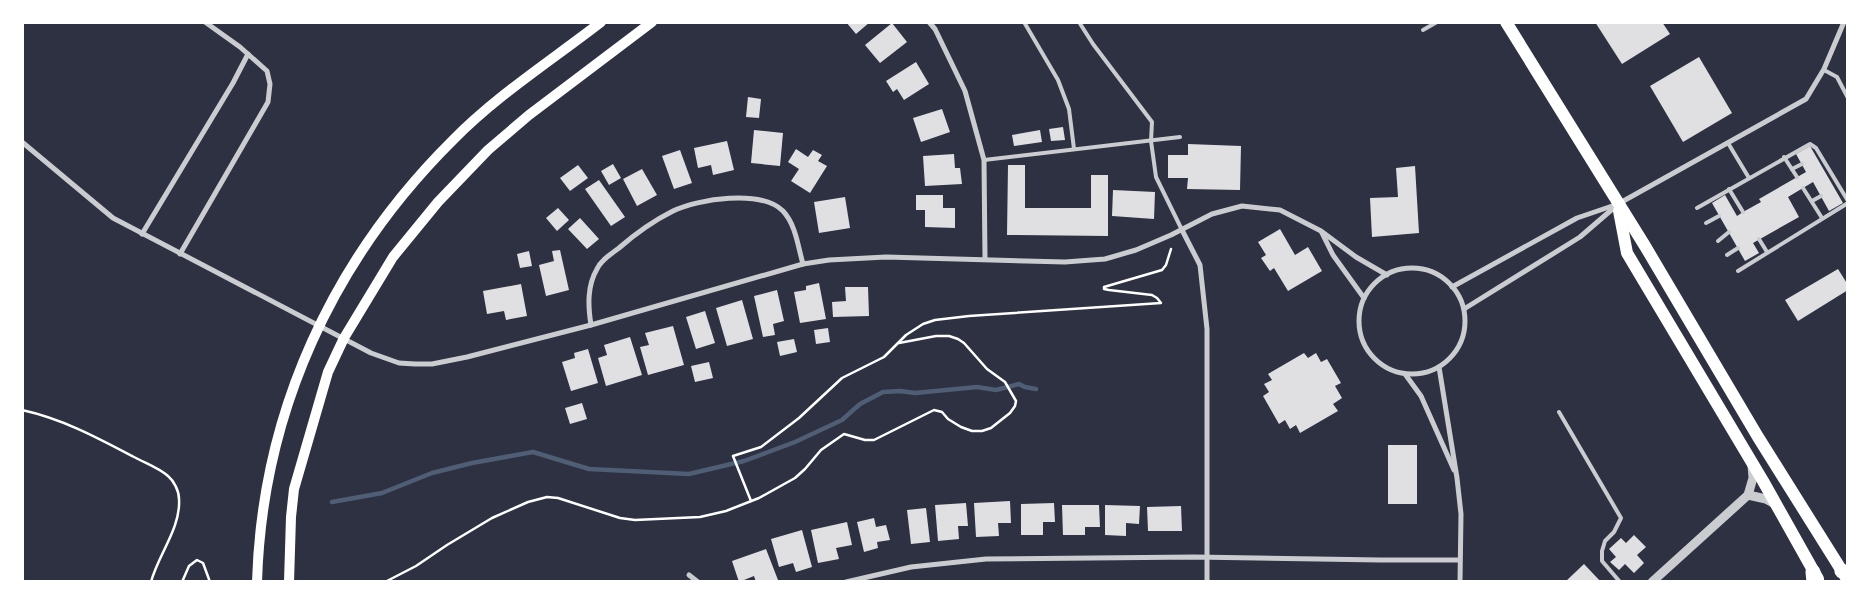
<svg xmlns="http://www.w3.org/2000/svg" width="1870" height="604" viewBox="0 0 1870 604" font-family="'Asap Condensed',sans-serif">
  <style>
    .lines { fill: none; stroke-linecap: round; stroke-linejoin: round }
    .stream { stroke: #4f5d75; stroke-width: 4.5 }
    .building { fill: #e0e0e3 }
    .path { stroke: #fff; stroke-width: 2.5 }
    .service { stroke: #caccd0; stroke-width: 4 }
    .minor { stroke: #caccd0; stroke-width: 5 }
    .tertiary { stroke: #caccd0; stroke-width: 9 }
    .secondary { stroke: #fff; stroke-width: 10 }
    .primary { stroke: #fff; stroke-width: 12 }
    .motorway { stroke: #fff; stroke-width: 15 }
  </style>
  <rect width="100%" height="100%" fill="#2d3142"/>
  <g class="lines">
    <polyline class="stream" points="332,502 382,493 432,473 472,463 533,452 589,469 689,474 744,461 795,442 842,420 860,404 883,392 900,391 915,393 977,387 996,390 1019,384 1025,387 1036,389"/>
  </g>
  <g class="building">
    <polygon points="846,22 870,22 856,34"/>
    <polygon points="1595,22 1662,22 1670,34 1622,64"/>
    <polygon points="892,23 907,42 880,63 865,45"/>
    <polygon points="1699,57 1732,113 1683,142 1650,86"/>
    <polygon points="916,62 929,84 904,100 897,89 893,92 886,81"/>
    <polygon points="748,97 761,99 759,118 746,117"/>
    <polygon points="942,109 950,132 921,142 913,118"/>
    <polygon points="1063,127 1065,140 1051,141 1049,129"/>
    <polygon points="754,130 783,133 780,166 751,163"/>
    <polygon points="1040,130 1042,142 1014,146 1012,135"/>
    <polygon points="727,141 734,170 713,175 711,165 698,168 694,148"/>
    <polygon points="1188,144 1241,146 1240,190 1187,189 1188,178 1168,178 1168,155 1188,155"/>
    <polygon points="1810,146 1843,203 1829,211 1813,182 1788,197 1799,217 1753,243 1759,253 1745,261 1712,203 1725,195 1737,216 1743,212 1761,202 1759,199 1806,172 1796,154"/>
    <polygon points="796,149 808,157 813,150 822,155 818,161 827,166 810,193 791,181 799,169 788,162"/>
    <polygon points="680,150 692,183 674,189 662,156"/>
    <polygon points="954,154 955,168 960,168 962,184 925,186 923,156"/>
    <polygon points="613,164 621,178 609,185 601,171"/>
    <polygon points="578,165 588,178 570,191 560,178"/>
    <polygon points="1008,165 1025,165 1025,208 1091,208 1091,175 1108,175 1108,236 1007,235"/>
    <polygon points="1415,166 1419,233 1372,237 1370,198 1398,197 1396,168"/>
    <polygon points="642,169 657,195 637,206 623,179"/>
    <polygon points="599,180 625,217 611,226 585,189"/>
    <polygon points="1113,190 1155,192 1154,219 1112,216"/>
    <polygon points="916,195 943,195 943,208 955,208 955,228 925,227 925,210 916,210"/>
    <polygon points="845,197 850,228 819,233 814,202"/>
    <polygon points="558,208 569,220 557,231 546,218"/>
    <polygon points="580,218 599,239 587,249 568,229"/>
    <polygon points="1280,229 1295,255 1308,247 1322,271 1288,291 1274,268 1270,271 1261,258 1266,255 1258,242"/>
    <polygon points="560,250 569,290 546,296 539,265 554,261 552,251"/>
    <polygon points="529,251 532,266 520,268 517,254"/>
    <polygon points="1838,269 1848,285 1848,290 1798,321 1785,300"/>
    <polygon points="819,283 826,319 800,323 794,292 806,290 806,286"/>
    <polygon points="521,284 527,316 506,320 504,311 487,314 483,291"/>
    <polygon points="845,287 868,287 869,316 833,317 832,302 846,301"/>
    <polygon points="777,290 784,321 773,324 775,335 763,337 754,296"/>
    <polygon points="742,300 753,339 727,346 716,308"/>
    <polygon points="705,311 715,343 696,349 686,317"/>
    <polygon points="673,326 684,365 648,375 640,347 649,345 645,333"/>
    <polygon points="828,328 830,342 816,344 814,330"/>
    <polygon points="630,337 642,375 606,386 598,358 607,355 604,345"/>
    <polygon points="794,339 797,352 780,356 777,342"/>
    <polygon points="588,349 598,383 571,391 562,362 575,358 574,353"/>
    <polygon points="1304,353 1308,358 1316,353 1321,362 1327,359 1341,383 1335,386 1342,398 1333,404 1338,411 1300,433 1296,425 1290,429 1285,420 1279,424 1263,396 1269,392 1264,384 1272,380 1268,374"/>
    <polygon points="709,362 713,378 695,382 691,366"/>
    <polygon points="582,403 587,419 570,424 565,408"/>
    <rect x="1388" y="445" width="29" height="59"/>
    <polygon points="1010,501 1011,523 998,523 999,536 976,537 974,503"/>
    <polygon points="966,503 968,526 958,526 959,539 938,541 935,505"/>
    <polygon points="1054,503 1055,522 1043,522 1043,535 1021,535 1021,504"/>
    <polygon points="1062,505 1099,505 1100,527 1085,527 1085,535 1063,535"/>
    <polygon points="1105,505 1140,506 1139,524 1126,523 1126,536 1105,535"/>
    <polygon points="1181,506 1182,531 1148,531 1147,507"/>
    <polygon points="926,508 930,542 911,544 907,510"/>
    <polygon points="874,518 876,527 886,525 890,540 877,542 878,548 864,552 857,522"/>
    <polygon points="847,522 852,545 836,548 839,559 818,563 811,530"/>
    <polygon points="802,530 812,567 796,572 793,563 779,567 771,539"/>
    <polygon points="1634,535 1646,547 1637,555 1644,563 1634,573 1625,564 1619,570 1610,562 1616,557 1609,549 1621,538 1626,543"/>
    <polygon points="766,549 778,580 756,582 754,576 739,582 732,561"/>
    <polygon points="1584,564 1601,582 1565,582"/>
  </g>
  <g class="lines">
    <g class="path">
      <path d="M22 410C63 419 98 438 134 457 145 463 159 468 168 476 174 481 179 491 179 499 181 528 158 555 151 582"/>
      <polyline points="751,501 733,456 761,447 799,418 842,378 884,357 906,335 923,324 935,320 969,316 1161,303 1157,298 1152,295 1109,290 1104,289 1104,287 1162,270 1166,265 1171,249"/>
      <polyline points="182,582 189,566 197,560 203,563 210,582"/>
      <polyline points="385,582 416,566 447,545 492,518 528,502 547,497 558,498 620,518 635,520 700,517 726,511 759,498 795,478 805,469 821,450 844,434 865,440 874,440 934,410 942,412 948,419 961,427 972,431 982,431 991,428 1010,413 1015,406 1016,401 1005,382 987,369 964,343 958,339 949,336 936,336 899,343"/>
    </g>
    <g class="service">
      <polyline points="1024,22 1058,80 1069,109 1074,149"/>
      <polyline points="1079,22 1093,44 1152,122 1151,141 1156,177 1182,230"/>
      <polyline points="1423,30 1437,22"/>
      <polyline points="1824,70 1837,77 1848,98"/>
      <polyline points="1728,143 1749,178"/>
      <polyline points="1784,157 1797,177"/>
      <polyline points="984,160 1180,137"/>
      <polyline points="1792,169 1802,164"/>
      <polyline points="1803,188 1822,218"/>
      <polyline points="1729,189 1743,212"/>
      <polyline points="1812,201 1821,196"/>
      <polyline points="1697,208 1810,144 1816,148 1848,201"/>
      <polyline points="1706,223 1719,216"/>
      <polyline points="1759,239 1767,252"/>
      <polyline points="1718,241 1729,232"/>
      <polyline points="1727,255 1738,248"/>
      <polyline points="1738,271 1848,203"/>
      <polyline points="1559,412 1621,518 1614,532 1605,541 1602,551 1602,561 1620,582"/>
    </g>
    <g class="minor">
      <polyline points="929,22 935,29 965,91 984,160 985,259"/>
      <polyline points="22,142 113,218 371,353 399,363 415,364 432,364 467,357 591,325 803,264 829,260 886,257 1065,262 1105,259 1136,250 1171,235 1212,214 1242,206 1280,210 1321,231 1356,257 1387,275"/>
      <polyline points="1182,230 1200,265 1207,329 1207,582"/>
      <polyline points="1322,233 1333,255 1364,298"/>
      <polyline points="142,234 233,83 248,54"/>
      <polyline points="180,254 268,102 270,84 267,71 240,47 205,22"/>
      <circle cx="1412" cy="321" r="53"/>
      <polyline points="1452,287 1577,218 1618,204 1806,99 1824,69 1844,22"/>
      <polyline points="1464,309 1580,237 1616,206"/>
      <path d="M591 325C588 306 587 286 597 269 601 260 611 254 619 248 635 234 653 221 673 211 698 199 761 189 783 211 796 225 798 247 803 264"/>
      <polyline points="1439,367 1457,478 1461,514 1460,582"/>
      <polyline points="1405,374 1421,396 1454,470"/>
      <polyline points="689,575 698,582"/>
      <polyline points="846,582 911,567 986,559 1194,557 1380,560 1459,560"/>
    </g>
    <g class="tertiary">
      <polyline points="1748,495 1766,499 1775,504"/>
      <polyline points="1652,582 1748,495 1753,478 1752,465"/>
    </g>
    <g class="secondary">
      <path d="M257 582C262 412 333 259 453 140 496 96 552 60 601 22"/>
      <polyline points="289,582 291,517 294,489 328,372 344,338 393,257 438,202 488,150 529,115 652,22"/>
    </g>
    <g class="primary">
      <polyline points="1506,22 1645,246 1758,437 1847,579"/>
      <polyline points="1619,211 1627,253 1763,481 1818,579"/>
    </g>
    <g class="motorway">
      <polyline points="1842,571 1848,573"/>
      <polyline points="1813,572 1814,582"/>
    </g>
  </g>
  <rect width="1870" height="604" fill="none" stroke="#ffffff" stroke-width="48"/>
</svg>
